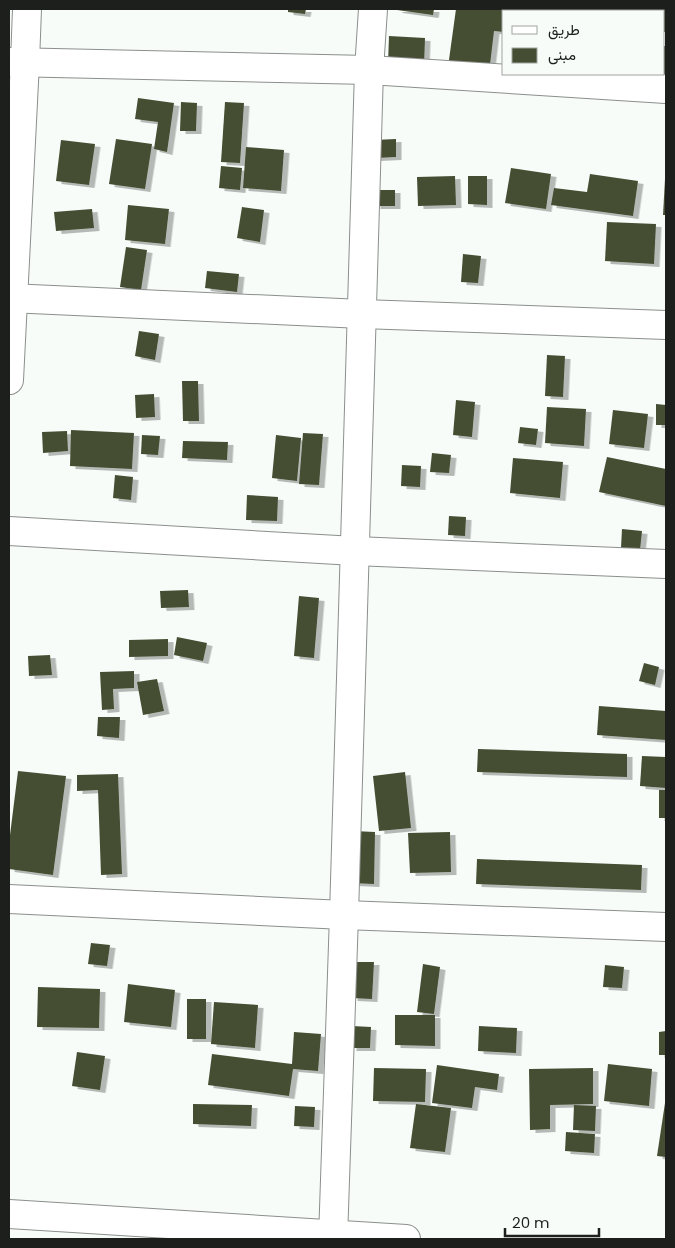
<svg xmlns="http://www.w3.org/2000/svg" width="675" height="1248" viewBox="0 0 675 1248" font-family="Poppins,Vazirmatn,sans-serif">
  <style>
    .building { fill: #454e33; filter: url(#shadow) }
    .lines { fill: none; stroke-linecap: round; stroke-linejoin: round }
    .street-casing { stroke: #8b8f8c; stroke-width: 30 }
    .street { stroke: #fff; stroke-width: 28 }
  </style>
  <defs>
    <filter id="shadow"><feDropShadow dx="5.5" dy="3" stdDeviation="0" flood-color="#0004"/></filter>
  </defs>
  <rect width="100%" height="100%" fill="#f7fcf8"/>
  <g class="building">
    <polygon points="288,9 306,9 305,14 288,12"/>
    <polygon points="397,9 434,9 433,15 397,10"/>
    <polygon points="456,9 563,9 563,11 504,11 504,32 494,31 489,73 448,67"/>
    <polygon points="647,9 666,9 666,32 664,32 664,11 647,11"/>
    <polygon points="389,36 425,38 424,66 388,64"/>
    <rect x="664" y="46" width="2" height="29"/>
    <polygon points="138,98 174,103 167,152 154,149 158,122 135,119"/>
    <polygon points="181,102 197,103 196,131 180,131"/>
    <polygon points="225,102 244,103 240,163 221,162"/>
    <polygon points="116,139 152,144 145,189 109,184"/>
    <polygon points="396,139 396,157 375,158 374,140"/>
    <polygon points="61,140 95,144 89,185 56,181"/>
    <polygon points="246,147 284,150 281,191 243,188"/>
    <polygon points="221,166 242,168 240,190 219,188"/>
    <polygon points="511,168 551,174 546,209 505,203"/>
    <polygon points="590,174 638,181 633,216 551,205 554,188 587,192"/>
    <polygon points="455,176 456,205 418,206 417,177"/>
    <polygon points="468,176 487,176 487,205 468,204"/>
    <polygon points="665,179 666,179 666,215 663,215"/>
    <rect x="375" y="190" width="20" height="16"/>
    <polygon points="128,205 169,209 165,244 125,240"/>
    <polygon points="242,207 264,210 260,242 237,238"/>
    <polygon points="92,209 94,228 56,231 54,212"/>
    <polygon points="607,222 656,224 654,264 605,261"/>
    <polygon points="126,247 147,250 141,290 120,287"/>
    <polygon points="463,254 481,256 478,283 461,282"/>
    <polygon points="207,271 239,274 237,292 205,288"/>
    <polygon points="139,331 159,334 155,360 135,356"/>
    <polygon points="547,355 565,356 563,397 545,396"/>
    <polygon points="182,381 198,381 199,421 183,421"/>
    <polygon points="154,394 155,417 136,418 135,395"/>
    <polygon points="456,400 475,402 472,437 453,435"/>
    <polygon points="656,404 666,405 666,425 656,425"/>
    <polygon points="547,407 586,409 584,446 545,443"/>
    <polygon points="613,410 648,414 644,448 609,444"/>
    <polygon points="520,427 538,429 536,445 518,443"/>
    <polygon points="71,430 134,433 132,469 70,466"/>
    <polygon points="67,431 68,451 43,453 42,432"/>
    <polygon points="303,433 323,434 319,485 299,484"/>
    <polygon points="142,435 160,436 158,455 141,454"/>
    <polygon points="276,435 301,438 297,481 272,478"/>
    <polygon points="183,441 228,442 227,460 182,458"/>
    <polygon points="432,453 451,455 449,473 430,472"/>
    <polygon points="607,457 666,469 666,506 599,492"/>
    <polygon points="513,458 563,462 560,498 510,493"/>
    <polygon points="402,465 421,466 420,487 401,486"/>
    <polygon points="115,475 133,477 131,500 113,498"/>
    <polygon points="247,495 278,497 277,521 246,520"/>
    <polygon points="449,516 466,517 465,536 448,535"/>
    <polygon points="622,529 642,531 640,550 621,548"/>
    <polygon points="188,590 189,607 161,608 160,591"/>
    <polygon points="299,596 319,598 314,658 294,656"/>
    <polygon points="177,637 207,643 203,661 174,655"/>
    <polygon points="168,639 168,656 129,657 129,640"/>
    <polygon points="50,655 52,675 29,676 28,656"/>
    <polygon points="644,663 659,667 655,685 639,681"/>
    <polygon points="134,671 134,688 113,689 114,709 102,710 100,672"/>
    <polygon points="157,679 164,711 143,715 137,682"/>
    <polygon points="599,706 666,711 666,740 597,735"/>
    <polygon points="98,717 120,717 119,738 97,736"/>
    <polygon points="478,749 627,754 627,777 477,772"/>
    <polygon points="642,756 666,757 666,788 640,786"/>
    <polygon points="18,771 66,776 53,875 9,869 9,843"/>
    <polygon points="405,772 411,828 379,831 373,776"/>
    <polygon points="118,774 122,874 101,875 98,790 77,791 77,775"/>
    <rect x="659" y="790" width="7" height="28"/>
    <polygon points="353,831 375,832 374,884 352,883"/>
    <polygon points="450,832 451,872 410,873 408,833"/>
    <polygon points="477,859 642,865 641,890 476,884"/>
    <polygon points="91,943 110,945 107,966 88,964"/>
    <polygon points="354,962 374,962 372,999 352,998"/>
    <polygon points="423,964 440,967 434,1014 417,1012"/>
    <polygon points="605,965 624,967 622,988 603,987"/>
    <polygon points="128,984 175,990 171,1027 124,1022"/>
    <polygon points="38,987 100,989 99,1028 37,1027"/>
    <rect x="187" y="999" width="19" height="40"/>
    <polygon points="214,1002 258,1005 255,1048 211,1044"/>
    <polygon points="395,1015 435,1015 435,1046 395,1045"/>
    <polygon points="352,1026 371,1027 370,1048 351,1048"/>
    <polygon points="479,1026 517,1028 516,1053 478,1051"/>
    <polygon points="666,1031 666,1055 659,1055 659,1032"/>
    <polygon points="294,1032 321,1034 318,1071 293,1069 289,1096 208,1085 212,1054 292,1064"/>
    <polygon points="77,1052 105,1056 100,1090 72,1086"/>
    <polygon points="608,1064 652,1069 649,1106 604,1101"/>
    <polygon points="437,1065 499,1074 497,1090 475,1087 472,1108 432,1103"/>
    <polygon points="374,1068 426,1069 425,1102 373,1101"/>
    <polygon points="593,1068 593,1104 550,1105 550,1129 530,1130 529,1069"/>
    <polygon points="665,1103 666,1103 666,1157 657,1156"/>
    <polygon points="193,1104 252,1105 251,1126 193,1124"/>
    <polygon points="416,1104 451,1108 445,1152 410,1148"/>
    <polygon points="574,1105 596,1106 595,1131 573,1130"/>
    <polygon points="295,1106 315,1107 314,1127 294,1126"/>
    <polygon points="566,1132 595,1134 594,1153 565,1151"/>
  </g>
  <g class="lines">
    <defs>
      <g id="street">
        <polyline points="9,62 369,70 666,89"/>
        <polyline points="9,298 362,314 666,325"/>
        <polyline points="9,380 25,62 27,9"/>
        <polyline points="9,531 355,551 666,564"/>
        <polyline points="9,899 344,915 666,927"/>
        <polyline points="9,1214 406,1239"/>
        <polyline points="333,1239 344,915 369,70 373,9"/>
      </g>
    </defs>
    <use href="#street" class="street-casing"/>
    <use href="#street" class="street"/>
  </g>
  <rect width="675" height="1248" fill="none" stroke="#1d1f1d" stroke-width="20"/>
  <rect x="502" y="10" width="162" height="65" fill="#f7fcf8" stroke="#a0a4a0"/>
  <rect x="512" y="26" width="25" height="8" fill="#ffffff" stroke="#a0a4a0"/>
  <text x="548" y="35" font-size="15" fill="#1d1f1d">طريق</text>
  <rect x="512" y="48" width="25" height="15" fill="#454e33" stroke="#a0a4a0"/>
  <text x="548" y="60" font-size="15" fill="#1d1f1d">مبنى</text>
  <path d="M505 1228v8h94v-8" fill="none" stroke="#1d1f1d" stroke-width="2.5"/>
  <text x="512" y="1228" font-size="15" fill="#1d1f1d" stroke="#f7fcf8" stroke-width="4" paint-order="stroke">20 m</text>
</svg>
